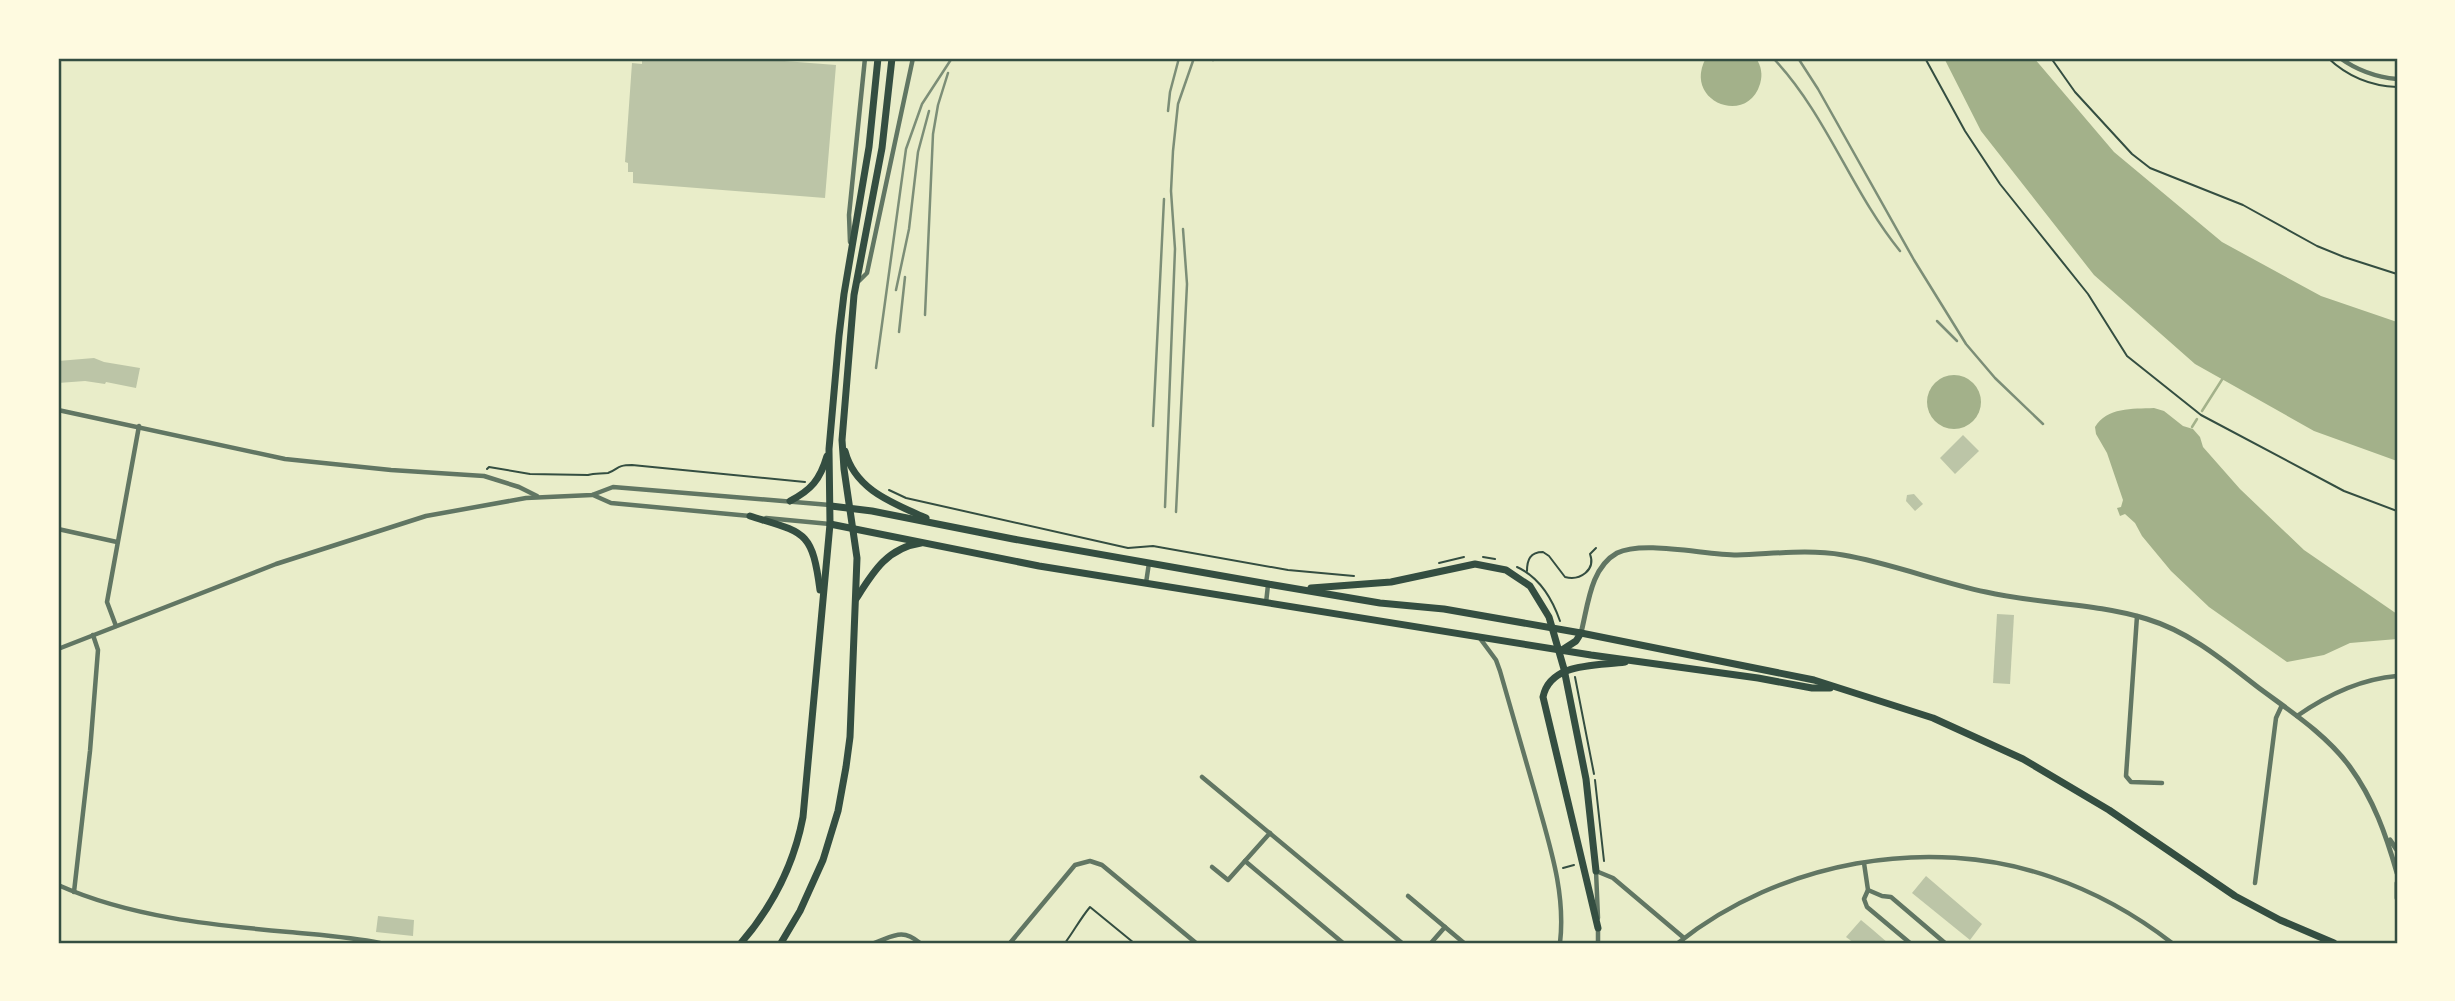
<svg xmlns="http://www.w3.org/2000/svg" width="2455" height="1001" viewBox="0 0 2455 1001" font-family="Montserrat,sans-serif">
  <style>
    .water { fill: #a3b18a }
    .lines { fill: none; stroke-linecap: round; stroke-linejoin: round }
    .stream { stroke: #a3b18a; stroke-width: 2.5 }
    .building { fill: #bcc5a7 }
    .path { stroke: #344e41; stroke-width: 2 }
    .minor { stroke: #617663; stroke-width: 4.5 }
    .tertiary { stroke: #617663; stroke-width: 5 }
    .primary { stroke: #344e41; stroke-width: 7 }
    .rail { stroke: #7c8e77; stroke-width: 2.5 }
    .neatline { fill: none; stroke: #344e41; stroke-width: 2.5 }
  </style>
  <rect width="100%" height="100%" fill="#e9edc9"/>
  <g class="water">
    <path d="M1706 58H1756C1761 66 1763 74 1760 84 1747 127 1682 101 1706 58Z"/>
    <polygon points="1944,58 2034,58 2114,152 2222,242 2321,296 2397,322 2397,461 2314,431 2195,364 2094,275 1981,131"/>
    <circle cx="1954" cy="402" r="27"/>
    <path d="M2154 408 2164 411 2183 426 2193 429 2200 437 2203 447 2240 489 2304 550 2397 614V639L2350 643 2324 655 2287 662 2209 607 2171 571 2142 536 2135 523 2125 514 2120 516 2117 508 2121 507 2123 500 2107 453 2096 434 2095 427C2107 407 2132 409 2154 408Z"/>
  </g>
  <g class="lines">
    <g class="stream">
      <polyline points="2202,411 2223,378"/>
      <polyline points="2192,427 2197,419"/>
    </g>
  </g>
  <g class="building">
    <polygon points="642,58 746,58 836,65 825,198 633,183 633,172 628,172 628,163 625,162 632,63 642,64"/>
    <polygon points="94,358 104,362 140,368 136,388 106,382 105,384 85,381 58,383 58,361"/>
    <polygon points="1963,435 1979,451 1955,474 1940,458"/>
    <polygon points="1914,494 1923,504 1915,511 1906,501 1907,495"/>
    <polygon points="1997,614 2014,615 2010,684 1993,683"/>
    <polygon points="1926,876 1982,924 1970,940 1912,893"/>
    <polygon points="378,916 414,920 413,936 376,932"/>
    <polygon points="1861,920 1873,930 1888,943 1854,943 1846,937"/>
  </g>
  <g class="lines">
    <g class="path">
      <polyline points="1925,58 1965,131 2000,184 2088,294 2127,356 2201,415 2344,491 2397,511"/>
      <polyline points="2051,58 2075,92 2132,154 2150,168 2243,205 2317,246 2344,257 2397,274"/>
      <path d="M2328 58C2347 76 2371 86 2397 87"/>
      <path d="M487 469 489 467 530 474 588 475C595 473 601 474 608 473 619 469 616 465 632 465L805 482"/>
      <polyline points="889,490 906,498 1128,548 1153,546 1288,570 1354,576"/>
      <polyline points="1483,557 1495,559"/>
      <polyline points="1439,563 1464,557"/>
      <path d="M1517 567C1539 577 1552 598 1560 621"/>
      <path d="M1527 571C1527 560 1530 552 1543 552L1549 556 1565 577C1580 581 1596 570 1590 554L1596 548"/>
      <polyline points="1575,677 1594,774"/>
      <polyline points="1595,780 1604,861"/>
      <polyline points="1563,868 1574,865"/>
      <path d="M1065 943C1074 931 1080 919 1090 907L1134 943"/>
    </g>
    <g class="minor">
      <polyline points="1211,58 1213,59"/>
      <path d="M2340 58C2358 71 2375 77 2397 79"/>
      <polyline points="850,242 849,215 865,58"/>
      <polyline points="859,281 867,273 913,58"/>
      <polyline points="58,410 285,459 391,470 484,476 519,487 537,496"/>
      <polyline points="593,495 611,503 750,516"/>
      <polyline points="766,518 830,524"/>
      <polyline points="58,529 117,542"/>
      <polyline points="1146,583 1149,563"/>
      <polyline points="1266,603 1268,585"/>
      <polyline points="2137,616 2126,776 2131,782 2162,783"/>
      <polyline points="116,626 107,602 139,426"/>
      <path d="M1479 637 1496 660 1500 671C1512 713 1524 754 1536 796 1549 844 1566 892 1560 943"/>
      <polyline points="58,649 276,564 426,516 526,498 592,495 613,487 830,505"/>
      <path d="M2297 716C2327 695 2361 679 2397 676"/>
      <polyline points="1202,777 1402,943"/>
      <polyline points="1270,833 1245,861 1343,943"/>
      <polyline points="1864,863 1868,890 1864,899 1867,907 1910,943"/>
      <polyline points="1212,867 1228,880 1245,861"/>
      <polyline points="2255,883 2276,718 2282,705"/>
      <path d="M58 885C130 917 211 925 289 932 319 935 350 937 380 943"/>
      <polyline points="1868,890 1882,896 1891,897 1945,943"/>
      <polyline points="74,892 90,751 98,650 93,635"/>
      <polyline points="1408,896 1464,943"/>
      <polyline points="1598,918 1596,871 1613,878 1684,938"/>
      <path d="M874 943C894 936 902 928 920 943"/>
      <polyline points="1010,943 1075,865 1090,861 1102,865 1196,943"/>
      <polyline points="1431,943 1445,927"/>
      <polyline points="1598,943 1598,927"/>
      <path d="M1678 943C1779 862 1928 834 2051 877 2095 892 2136 915 2172 943"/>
    </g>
    <g class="tertiary">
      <path d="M1581 633C1588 606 1590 568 1617 553 1643 540 1705 555 1737 555 1773 554 1808 549 1843 555 1891 563 1938 582 1986 592 2039 604 2095 603 2147 619 2190 632 2224 661 2259 688 2290 711 2327 735 2350 767 2374 800 2386 835 2397 873"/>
      <polyline points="2390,840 2397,850"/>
      <polyline points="2397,883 2397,898"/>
    </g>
    <g class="primary">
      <path d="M845 451C855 490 893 503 926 518"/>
      <path d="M790 501C811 490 820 480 827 456"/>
      <polyline points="831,506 872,511 1013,539 1268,584 1380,603 1444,609 1581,633 1814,680 1933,718 2023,759 2109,810 2235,896 2280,920 2334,943"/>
      <path d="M750 516C805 533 812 530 820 590"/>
      <polyline points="830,524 1039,566 1591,655 1758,678 1812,688 1830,688"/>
      <polyline points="1311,588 1391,582 1475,564 1506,570 1530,586 1549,617 1564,669 1586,779 1596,871"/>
      <path d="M856 599C873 572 887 548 921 543"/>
      <polyline points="1562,650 1576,641 1581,633"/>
      <path d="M1598 928 1543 697C1550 662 1597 666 1625 662"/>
      <path d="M741 943C772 907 794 864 803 817L830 524 829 449 839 336 844 294 869 147 878 58"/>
      <polyline points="781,943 800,911 823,860 838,811 846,767 850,737 857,558 844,469 842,440 854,295 882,148 892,58"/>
    </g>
    <g class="rail">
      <path d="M1773 58C1827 115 1851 191 1900 251"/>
      <polyline points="1798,58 1818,89 1914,260 1966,344 1995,378 2043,424"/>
      <polyline points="1168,111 1170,92 1179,58"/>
      <polyline points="896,290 909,229 918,152 929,111"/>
      <polyline points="925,315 933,134 938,105 948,73"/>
      <polyline points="1937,321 1957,341"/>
      <polyline points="899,332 905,277"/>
      <polyline points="876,368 906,149 922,104 952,58"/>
      <polyline points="1153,426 1164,199"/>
      <polyline points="1165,507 1175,249 1171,191 1173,151 1178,104 1194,58"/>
      <polyline points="1176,512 1187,284 1183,229"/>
    </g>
  </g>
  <rect width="2455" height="1001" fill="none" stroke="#fefae0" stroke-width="119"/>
  <rect x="60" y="60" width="2336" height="882" class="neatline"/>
</svg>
